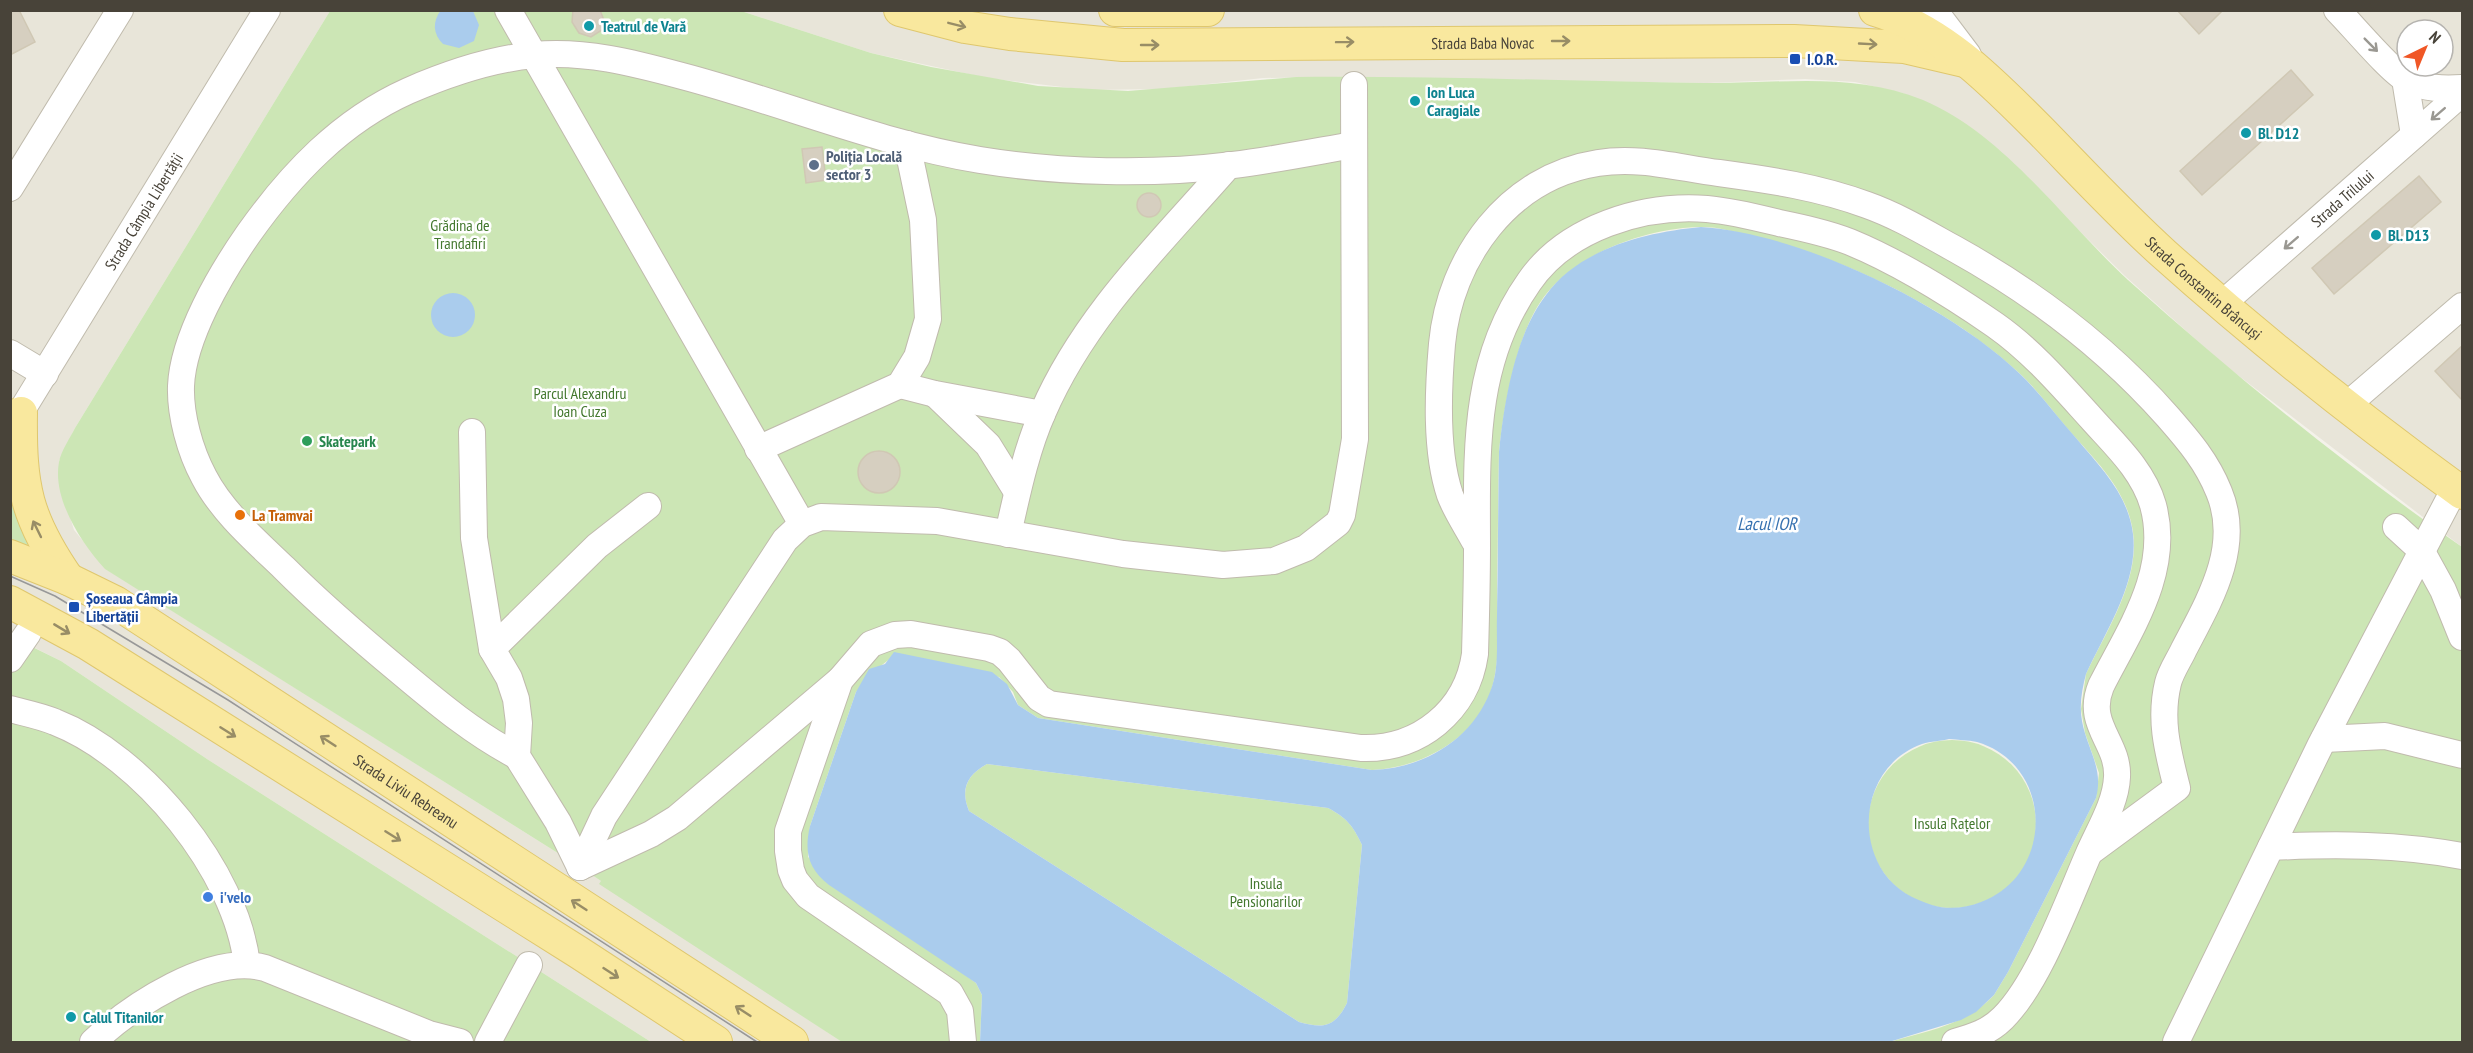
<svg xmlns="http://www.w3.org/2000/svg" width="2473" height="1053" viewBox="0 0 2473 1053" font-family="'PT Sans Narrow',sans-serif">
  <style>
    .residential { fill: #e8e5d9; fill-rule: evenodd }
    .green { fill: #cce6b5 }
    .water { fill: #aacced; fill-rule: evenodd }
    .building { fill: #d6cfc0; stroke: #d0c8b4; stroke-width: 1.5 }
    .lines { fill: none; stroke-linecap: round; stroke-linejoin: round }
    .minor-casing { stroke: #c0bbad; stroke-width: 28 }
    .major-casing { stroke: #dfc76e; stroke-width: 34 }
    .minor { stroke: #fff; stroke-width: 26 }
    .major { stroke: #f9e89e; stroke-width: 32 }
    .tram { stroke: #989898; stroke-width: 1.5 }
    .oneway { stroke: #988d66 }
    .oneway2 { stroke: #9a9892 }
    .culture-dot { fill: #0f9aa8; stroke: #fff; stroke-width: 2 }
    .transit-dot { fill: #1a4fb4; stroke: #fff; stroke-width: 2 }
    .service-dot { fill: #5c6f8a; stroke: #fff; stroke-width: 2 }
    .leisure-dot { fill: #2e9e5b; stroke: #fff; stroke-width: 2 }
    .food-dot { fill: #e8710a; stroke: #fff; stroke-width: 2 }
    .shop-dot { fill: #3f7fe0; stroke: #fff; stroke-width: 2 }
    .labels { text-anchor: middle; stroke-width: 5; stroke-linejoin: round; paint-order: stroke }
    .culture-label { font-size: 16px; font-weight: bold; fill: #0d838f; stroke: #fff; text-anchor: start }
    .street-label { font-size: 16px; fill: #484339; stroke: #fff }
    .transit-label { font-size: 16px; font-weight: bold; fill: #164399; stroke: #fff; text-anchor: start }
    .service-label { font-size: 16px; font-weight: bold; fill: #4e5e75; stroke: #fff; text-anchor: start }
    .park-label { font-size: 16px; fill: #43782e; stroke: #fff }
    .leisure-label { font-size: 16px; font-weight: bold; fill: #27864d; stroke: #fff; text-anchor: start }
    .food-label { font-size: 16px; font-weight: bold; fill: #c56008; stroke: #fff; text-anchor: start }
    .shop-label { font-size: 16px; font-weight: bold; fill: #366cbe; stroke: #fff; text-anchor: start }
    .water-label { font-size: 18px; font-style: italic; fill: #3671b0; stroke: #fff }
  </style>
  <rect width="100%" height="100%" fill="#f4f2ea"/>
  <g class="residential">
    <polygon points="10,11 330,11 75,428 59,461 60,484 74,530 106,569 580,867 842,1042 651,1042 207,759 61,661 11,636"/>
    <path d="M741 11H2462V547L2222 363 2125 276 2020 172 1924 101 1902 93 1855 82 1805 79 1707 83 1324 77 1263 78 1162 89 1088 90 987 78 871 53ZM2407 30H2443V66H2407Z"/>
  </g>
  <g class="green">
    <path d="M330 11H741L871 53 931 67 1038 86 1128 91 1296 77C1432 76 1569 81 1705 83 1779 84 1852 71 1923 100 2004 134 2064 221 2128 280 2234 375 2346 466 2462 547V1042H1889C1927 1031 1966 1025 1994 995L2008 972 2096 798 2099 773 2085 733 2081 709 2086 674C2106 631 2140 581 2133 532 2127 489 2094 459 2067 428 2051 409 2036 388 2018 372 1947 307 1843 257 1749 235 1734 232 1719 227 1703 227 1650 227 1582 251 1547 293 1517 329 1504 405 1499 452 1498 496 1498 540 1497 584 1497 616 1501 652 1493 684 1480 737 1422 768 1372 770L1038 718 1018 705 1013 692 999 677 891 658 878 668 856 692 810 826 808 857 976 983 982 995 980 1042H842L599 884 601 881 580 867 105 569C82 544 52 499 59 462 61 451 70 438 75 428Z"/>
    <polygon points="10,471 49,559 11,548"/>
    <polygon points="10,636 61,661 207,759 651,1042 11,1042"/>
    <circle cx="1952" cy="824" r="84"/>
    <path d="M987 764 1328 808C1347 818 1353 826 1362 845L1347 1003C1335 1027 1324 1029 1299 1022L969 811C960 789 967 775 987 764Z"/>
  </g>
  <g class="water">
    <path d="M441 10 473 11 479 25 474 41 459 48 443 44C433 34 432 22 441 10Z"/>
    <path d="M1701 227C1800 233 1948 305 2019 373 2040 393 2057 417 2076 438 2101 468 2128 494 2133 534 2139 582 2105 632 2086 674 2082 689 2079 705 2082 721 2087 749 2104 768 2096 798L2008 972 1994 995 1976 1012 1961 1020 1889 1042H980L982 995 976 983 829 885C808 869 804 851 810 826L856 692 869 669 885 664 894 652 992 672 1007 684 1018 705 1038 718 1372 770C1421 769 1471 741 1490 692 1500 668 1496 641 1497 616 1498 561 1498 506 1499 452 1504 402 1515 335 1546 295 1580 248 1647 232 1701 227ZM1949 739C1958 740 1968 740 1977 742 2054 765 2055 874 1981 902 1966 908 1948 910 1932 905 1913 899 1896 890 1884 873 1854 829 1869 763 1922 744 1931 741 1941 741 1949 739ZM987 764 1328 808C1347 818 1353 826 1362 845L1347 1003C1335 1027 1324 1029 1299 1022L969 811C960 789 967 775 987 764Z"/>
    <circle cx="453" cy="315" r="22"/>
  </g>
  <g class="building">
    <polygon points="10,10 19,10 35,42 10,55"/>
    <polygon points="573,10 600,10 605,23 602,30 591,37 579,33 572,22"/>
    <polygon points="2177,10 2223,10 2199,34"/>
    <polygon points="2291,70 2313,95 2202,195 2180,171"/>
    <polygon points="822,147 826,180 806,183 802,149"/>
    <polygon points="2419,176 2441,202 2334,294 2312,268"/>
    <circle cx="1149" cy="205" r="12"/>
    <polygon points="2463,345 2463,401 2435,371"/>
    <circle cx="879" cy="472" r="21"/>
  </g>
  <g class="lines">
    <defs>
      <g id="minor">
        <polyline points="508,10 802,524"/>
        <polyline points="1934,10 1968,55"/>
        <path d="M2337 10C2353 26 2390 71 2407 80 2425 89 2444 89 2462 88"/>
        <polyline points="2405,79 2414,135"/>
        <polyline points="10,188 120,10"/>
        <path id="s1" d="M2222 304 2462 93"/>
        <polyline points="10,353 45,374"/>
        <polyline points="900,385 935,394 1042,414"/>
        <polyline points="936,395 988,445 1017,492"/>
        <polyline points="2347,405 2462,306"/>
        <path id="s2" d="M11 428 267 10"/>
        <polyline points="472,432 474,538 492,649"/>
        <polyline points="758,449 900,385 917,357 928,319 923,220 907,144"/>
        <polyline points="2396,527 2421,550 2443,590 2462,637"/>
        <path d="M1008 534C1017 494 1026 450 1043 412 1085 315 1161 243 1229 165"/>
        <path d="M1475 542C1467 527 1456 511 1450 495 1435 451 1438 390 1442 344 1450 258 1508 177 1598 163 1639 156 1679 168 1719 173 1770 180 1818 187 1867 205 1898 216 1926 233 1955 249 2036 294 2107 348 2168 417 2189 441 2207 462 2219 492 2242 547 2209 601 2184 649 2179 660 2171 671 2168 683 2159 720 2168 752 2177 788L2090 852"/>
        <polyline points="10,659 28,633"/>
        <path d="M10 709C25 713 41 716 55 722 142 756 237 871 247 965"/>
        <polyline points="2324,739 2385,736 2462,755"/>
        <path d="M517 756C475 734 440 705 403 674 362 640 322 606 284 568 256 541 222 512 204 477 190 451 180 415 181 386 183 337 221 273 249 233 291 174 341 121 408 91 447 74 491 59 534 55 584 50 634 63 682 76 781 102 878 143 980 160 1060 173 1153 175 1233 165 1273 160 1313 152 1353 145"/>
        <path d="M2271 847C2336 844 2398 844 2462 856"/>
        <polyline points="580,867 604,816 785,540 802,524 821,517 937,521 1123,554 1223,565 1274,561 1306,548 1338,523 1342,515 1355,439 1354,85"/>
        <polyline points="580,867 558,822 517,756 519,723 516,699 509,678 492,649 597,546 648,506"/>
        <polyline points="580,867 651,834 677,818 840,680"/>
        <path d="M93 1042C131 1006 211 953 265 968L429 1034 460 1042"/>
        <polyline points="488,1042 529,965"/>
        <path d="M963 1042 960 1011 950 993 808 896 795 880 791 870 788 851V831L840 680 871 644 895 635 911 634 989 648 1000 652 1009 660 1039 698 1049 704 1361 748C1419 750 1467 711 1475 654 1476 618 1477 582 1477 547 1477 453 1472 363 1529 282 1566 228 1642 204 1707 209 1731 211 1755 217 1779 223 1803 228 1827 233 1850 242 1901 263 1950 294 1995 325 2032 351 2061 385 2091 418 2114 444 2143 470 2153 505 2171 571 2130 629 2101 686 2085 725 2119 742 2117 777 2116 803 2099 830 2089 853 2068 901 2039 982 2003 1018 1989 1032 1973 1037 1955 1042"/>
        <polyline points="2176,1042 2321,744 2455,488"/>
      </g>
      <g id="major">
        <path id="s3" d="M900 10 965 27 1010 34 1123 45 1794 41 1904 47 1964 61"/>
        <polyline points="1115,10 1208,10"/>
        <path id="s4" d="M1875 10C1943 30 1994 84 2042 132 2082 173 2122 216 2164 254 2259 339 2360 419 2462 493"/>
        <path d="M21 413C20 487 26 518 68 579"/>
        <path id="s5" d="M10 556 68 579 115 602 792 1042"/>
        <polyline points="10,602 88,644 578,952 716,1042"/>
      </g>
    </defs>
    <use href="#minor" class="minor-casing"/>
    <use href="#major" class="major-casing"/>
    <use href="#minor" class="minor"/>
    <use href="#major" class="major"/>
    <polyline class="tram" points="10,576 55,596 228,700 757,1042"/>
  </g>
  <defs><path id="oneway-shaft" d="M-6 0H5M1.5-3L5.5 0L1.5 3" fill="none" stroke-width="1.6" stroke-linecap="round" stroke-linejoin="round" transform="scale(1.5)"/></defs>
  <g class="oneway">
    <use href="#oneway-shaft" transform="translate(957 25) rotate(14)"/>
    <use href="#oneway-shaft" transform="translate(1561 41)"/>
    <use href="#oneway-shaft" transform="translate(1345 42) rotate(-1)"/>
    <use href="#oneway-shaft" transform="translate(1868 44) rotate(3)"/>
    <use href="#oneway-shaft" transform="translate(1150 45)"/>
    <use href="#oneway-shaft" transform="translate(37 529) rotate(-116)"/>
    <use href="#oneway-shaft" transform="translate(62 629) rotate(31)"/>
    <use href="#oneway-shaft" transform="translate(228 732) rotate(32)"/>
    <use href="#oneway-shaft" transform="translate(328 741) rotate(-147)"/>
    <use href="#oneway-shaft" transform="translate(393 836) rotate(32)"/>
    <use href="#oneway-shaft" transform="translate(579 905) rotate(-147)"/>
    <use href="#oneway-shaft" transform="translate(611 973) rotate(33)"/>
    <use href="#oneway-shaft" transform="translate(743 1011) rotate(-147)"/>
  </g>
  <g class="oneway2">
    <use href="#oneway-shaft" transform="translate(2371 45) rotate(45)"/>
    <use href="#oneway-shaft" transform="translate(2438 114) rotate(139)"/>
    <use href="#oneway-shaft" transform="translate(2291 243) rotate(139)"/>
  </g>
  <g class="culture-dot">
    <circle cx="589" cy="26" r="6"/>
    <circle cx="1415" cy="101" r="6"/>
    <circle cx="2246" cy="133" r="6"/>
    <circle cx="2376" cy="235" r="6"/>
    <circle cx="71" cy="1017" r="6"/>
  </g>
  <g class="transit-dot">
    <rect x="1789" y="53" width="12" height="12" rx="3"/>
    <rect x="68" y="601" width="12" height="12" rx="3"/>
  </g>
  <circle class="service-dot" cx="814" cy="165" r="6"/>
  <circle class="leisure-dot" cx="307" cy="441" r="6"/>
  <circle class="food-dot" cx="240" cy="515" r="6"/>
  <circle class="shop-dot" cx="208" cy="897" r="6"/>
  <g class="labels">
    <g class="culture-label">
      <text x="601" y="32">Teatrul de Vară</text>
      <text x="1427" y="98">Ion Luca<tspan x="1427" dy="18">Caragiale</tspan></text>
      <text x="2258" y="139">Bl. D12</text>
      <text x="2388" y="241">Bl. D13</text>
      <text x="83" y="1023">Calul Titanilor</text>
    </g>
    <g class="street-label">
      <text dy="6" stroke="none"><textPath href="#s3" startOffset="586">Strada Baba Novac</textPath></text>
      <text dy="6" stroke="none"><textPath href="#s1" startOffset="160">Strada Trilului</textPath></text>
      <text dy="6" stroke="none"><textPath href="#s2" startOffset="254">Strada Câmpia Libertății</textPath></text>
      <text dy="6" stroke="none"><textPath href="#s4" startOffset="434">Strada Constantin Brâncuși</textPath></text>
      <text dy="6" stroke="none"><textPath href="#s5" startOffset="462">Strada Liviu Rebreanu</textPath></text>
    </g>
    <g class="transit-label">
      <text x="1807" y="65">I.O.R.</text>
      <text x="86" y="604">Șoseaua Câmpia<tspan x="86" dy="18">Libertății</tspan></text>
    </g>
    <g class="service-label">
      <text x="826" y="162">Poliția Locală<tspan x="826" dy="18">sector 3</tspan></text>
    </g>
    <g class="park-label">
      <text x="460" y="231">Grădina de<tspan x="460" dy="18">Trandafiri</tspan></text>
      <text x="580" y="399">Parcul Alexandru<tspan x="580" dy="18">Ioan Cuza</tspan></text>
      <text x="1952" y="829">Insula Rațelor</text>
      <text x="1266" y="889">Insula<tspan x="1266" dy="18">Pensionarilor</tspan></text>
    </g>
    <g class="leisure-label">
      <text x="319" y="447">Skatepark</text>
    </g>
    <g class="food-label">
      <text x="252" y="521">La Tramvai</text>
    </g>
    <g class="shop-label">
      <text x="220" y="903">i'velo</text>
    </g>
    <g class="water-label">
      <text x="1767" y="530">Lacul IOR</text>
    </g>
  </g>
  <rect width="2473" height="1053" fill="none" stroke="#484339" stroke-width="24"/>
  <g transform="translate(2425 48) rotate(43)"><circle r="28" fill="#ffffff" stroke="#b6b4b0" stroke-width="1.5"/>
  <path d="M0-4.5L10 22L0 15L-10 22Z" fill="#f05726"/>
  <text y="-9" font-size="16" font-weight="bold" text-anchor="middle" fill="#484339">N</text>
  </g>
</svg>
